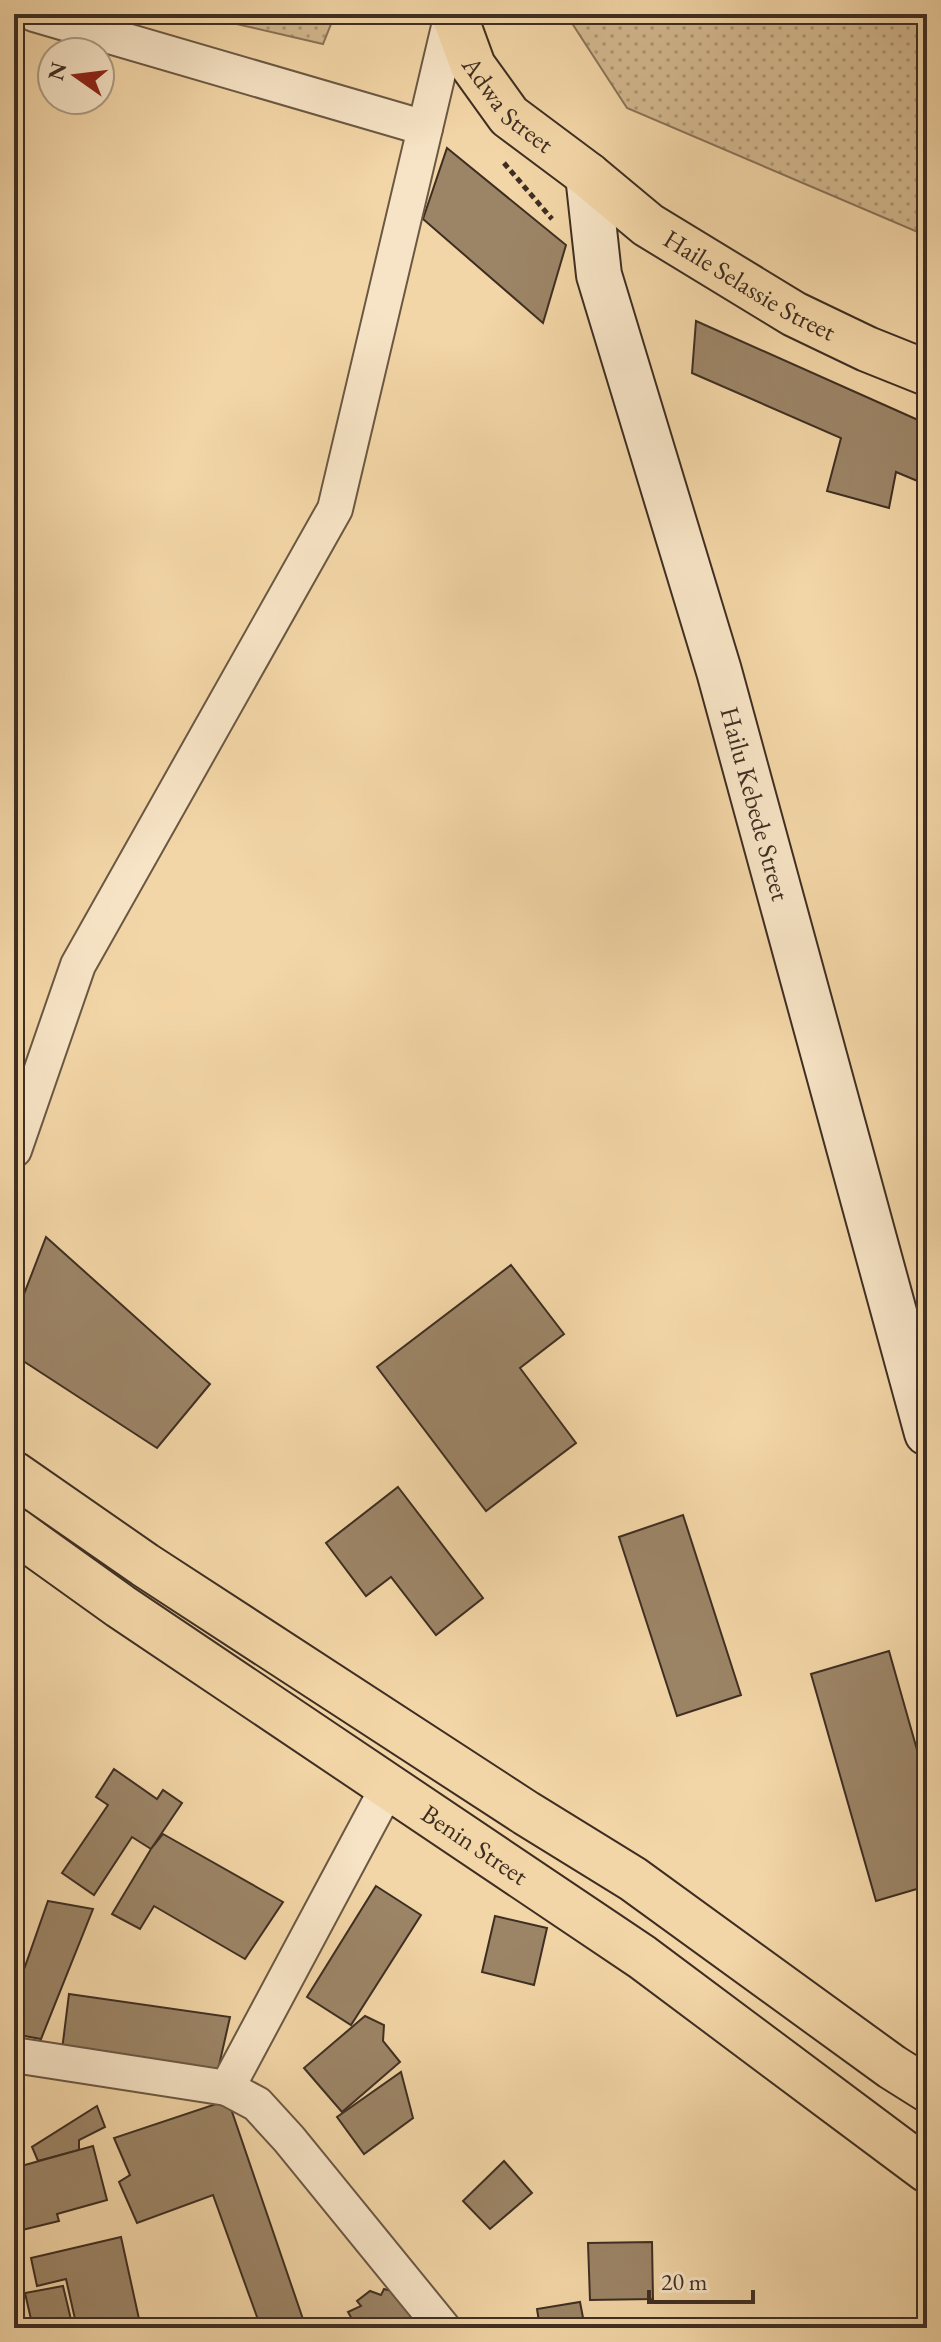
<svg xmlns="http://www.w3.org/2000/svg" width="941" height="2342" viewBox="0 0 941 2342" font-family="'EB Garamond',serif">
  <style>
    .park { fill: url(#park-dots); stroke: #897459; stroke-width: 2 }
    .building { fill: #9c8567; stroke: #3e2e22; stroke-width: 2 }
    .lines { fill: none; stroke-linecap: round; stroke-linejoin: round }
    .minor-casing { stroke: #6b5843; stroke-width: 38 }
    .secondary-casing { stroke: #3e2e22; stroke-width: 48 }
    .primary-casing { stroke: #3e2e22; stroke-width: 48 }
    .path { stroke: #3e2e22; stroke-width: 5; stroke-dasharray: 6 4; stroke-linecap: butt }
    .minor { stroke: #f7e4c6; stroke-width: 34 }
    .secondary { stroke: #f7e4c6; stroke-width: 44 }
    .primary { stroke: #f3d6a7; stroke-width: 44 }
    .labels { text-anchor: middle; stroke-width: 8; stroke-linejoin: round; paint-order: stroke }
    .street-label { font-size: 26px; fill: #3e2e22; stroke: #f7e4c6 }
  </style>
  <defs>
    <pattern id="park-dots" width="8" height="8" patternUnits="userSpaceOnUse" patternTransform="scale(2)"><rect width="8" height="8" fill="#d4b990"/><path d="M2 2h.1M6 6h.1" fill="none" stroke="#ad9775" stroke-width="1.8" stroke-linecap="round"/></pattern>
  </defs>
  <rect width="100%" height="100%" fill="#f3d6a7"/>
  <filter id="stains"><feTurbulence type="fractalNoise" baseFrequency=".0025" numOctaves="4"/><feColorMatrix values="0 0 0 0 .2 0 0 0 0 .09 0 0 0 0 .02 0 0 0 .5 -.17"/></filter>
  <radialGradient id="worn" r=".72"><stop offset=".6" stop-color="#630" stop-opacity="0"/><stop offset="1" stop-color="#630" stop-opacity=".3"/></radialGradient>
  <g class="park">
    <polygon points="193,14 335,14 323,44"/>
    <polygon points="566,14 927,14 927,236 627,108"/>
  </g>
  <g class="building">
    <polygon points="447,148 566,245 543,323 423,219"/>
    <polygon points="696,321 927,424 927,485 896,472 889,508 827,491 841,438 692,373"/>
    <polygon points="46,1237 210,1384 157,1448 14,1355 14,1320"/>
    <polygon points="511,1265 564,1334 520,1368 576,1443 486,1511 377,1367"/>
    <polygon points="398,1487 483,1598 436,1635 391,1577 366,1596 326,1543"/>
    <polygon points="683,1515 741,1695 677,1716 619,1537"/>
    <polygon points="889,1651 927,1785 927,1886 876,1901 811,1674"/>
    <polygon points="114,1769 157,1799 163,1790 182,1803 151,1849 132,1837 94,1895 62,1873 108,1805 96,1797"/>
    <polygon points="163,1834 283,1902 245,1959 154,1906 140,1929 112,1914 151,1849"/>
    <polygon points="376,1886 421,1915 351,2025 307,1997"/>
    <polygon points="48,1901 93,1909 41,2039 14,2034 14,1998"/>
    <polygon points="495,1916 547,1928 534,1985 482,1972"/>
    <polygon points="69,1994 230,2017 218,2070 62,2050"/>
    <polygon points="365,2016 384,2025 383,2041 400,2062 342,2112 304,2068"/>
    <polygon points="401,2072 413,2118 364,2154 337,2117"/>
    <polygon points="228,2100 306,2328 261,2328 213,2195 137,2223 119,2182 130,2175 114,2138"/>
    <polygon points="97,2106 105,2127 79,2140 79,2150 38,2161 32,2147"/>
    <polygon points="93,2146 107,2200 57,2214 59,2221 14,2232 14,2168"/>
    <polygon points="504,2161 532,2193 490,2229 463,2201"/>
    <polygon points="121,2237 141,2328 77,2328 66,2279 37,2286 31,2258"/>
    <polygon points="652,2242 653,2299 590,2300 588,2243"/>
    <polygon points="63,2286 73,2328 33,2328 25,2293"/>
    <polygon points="384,2289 411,2296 410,2324 399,2328 357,2328 348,2312 361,2306 357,2301 370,2291 381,2295"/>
    <polygon points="580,2302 585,2328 540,2328 537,2309"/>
  </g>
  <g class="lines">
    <defs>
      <g id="minor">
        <polyline points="34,14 425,128"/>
        <polyline points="14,1150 78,965 335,509 452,14"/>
        <polyline points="14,2055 227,2088 388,1787"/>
        <polyline points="227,2088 257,2104 289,2139 443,2328"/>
      </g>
      <g id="secondary">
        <path id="s1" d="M588 175 599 275 719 671 927 1433"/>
      </g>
      <g id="primary">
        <path id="s2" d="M454 14 473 66 509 116 588 175 648 225 794 314 867 349 927 373"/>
        <polyline points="14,1474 145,1565 526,1813 633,1879 892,2067 927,2089"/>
        <path id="s3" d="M14 1530 120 1606 642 1957 927 2170"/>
      </g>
    </defs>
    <use href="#minor" class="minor-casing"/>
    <use href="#secondary" class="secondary-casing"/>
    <use href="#primary" class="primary-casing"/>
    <polyline class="path" points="504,163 552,219"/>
    <use href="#minor" class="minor"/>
    <use href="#secondary" class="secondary"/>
    <use href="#primary" class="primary"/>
  </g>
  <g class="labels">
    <g class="street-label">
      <text dy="9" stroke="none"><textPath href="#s2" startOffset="108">Adwa Street</textPath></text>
      <text dy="9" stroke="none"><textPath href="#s2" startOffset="412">Haile Selassie Street</textPath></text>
      <text dy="9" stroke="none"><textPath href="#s1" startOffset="652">Hailu Kebede Street</textPath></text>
      <text dy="9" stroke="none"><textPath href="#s3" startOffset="558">Benin Street</textPath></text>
    </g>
  </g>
  <rect width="941" height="2342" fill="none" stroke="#f3d6a7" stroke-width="48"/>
  <rect x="16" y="16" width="909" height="2310" fill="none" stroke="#3e2e22" stroke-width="4"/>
  <rect x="24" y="24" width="893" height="2294" fill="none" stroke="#3e2e22" stroke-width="2"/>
  <g transform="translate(76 76) rotate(284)"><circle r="38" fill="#f7e4c6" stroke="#ad9b84" stroke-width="2"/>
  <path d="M0-6L14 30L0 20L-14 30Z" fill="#8f2418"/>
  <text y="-12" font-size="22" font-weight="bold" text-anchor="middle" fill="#3e2e22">N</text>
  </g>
  <path d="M649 2290v12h104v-12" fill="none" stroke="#3e2e22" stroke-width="4"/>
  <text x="661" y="2290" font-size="24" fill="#3e2e22" stroke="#f7e4c6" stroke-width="6" paint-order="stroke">20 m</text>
  <rect width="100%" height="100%" filter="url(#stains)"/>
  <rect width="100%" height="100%" fill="url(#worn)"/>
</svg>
